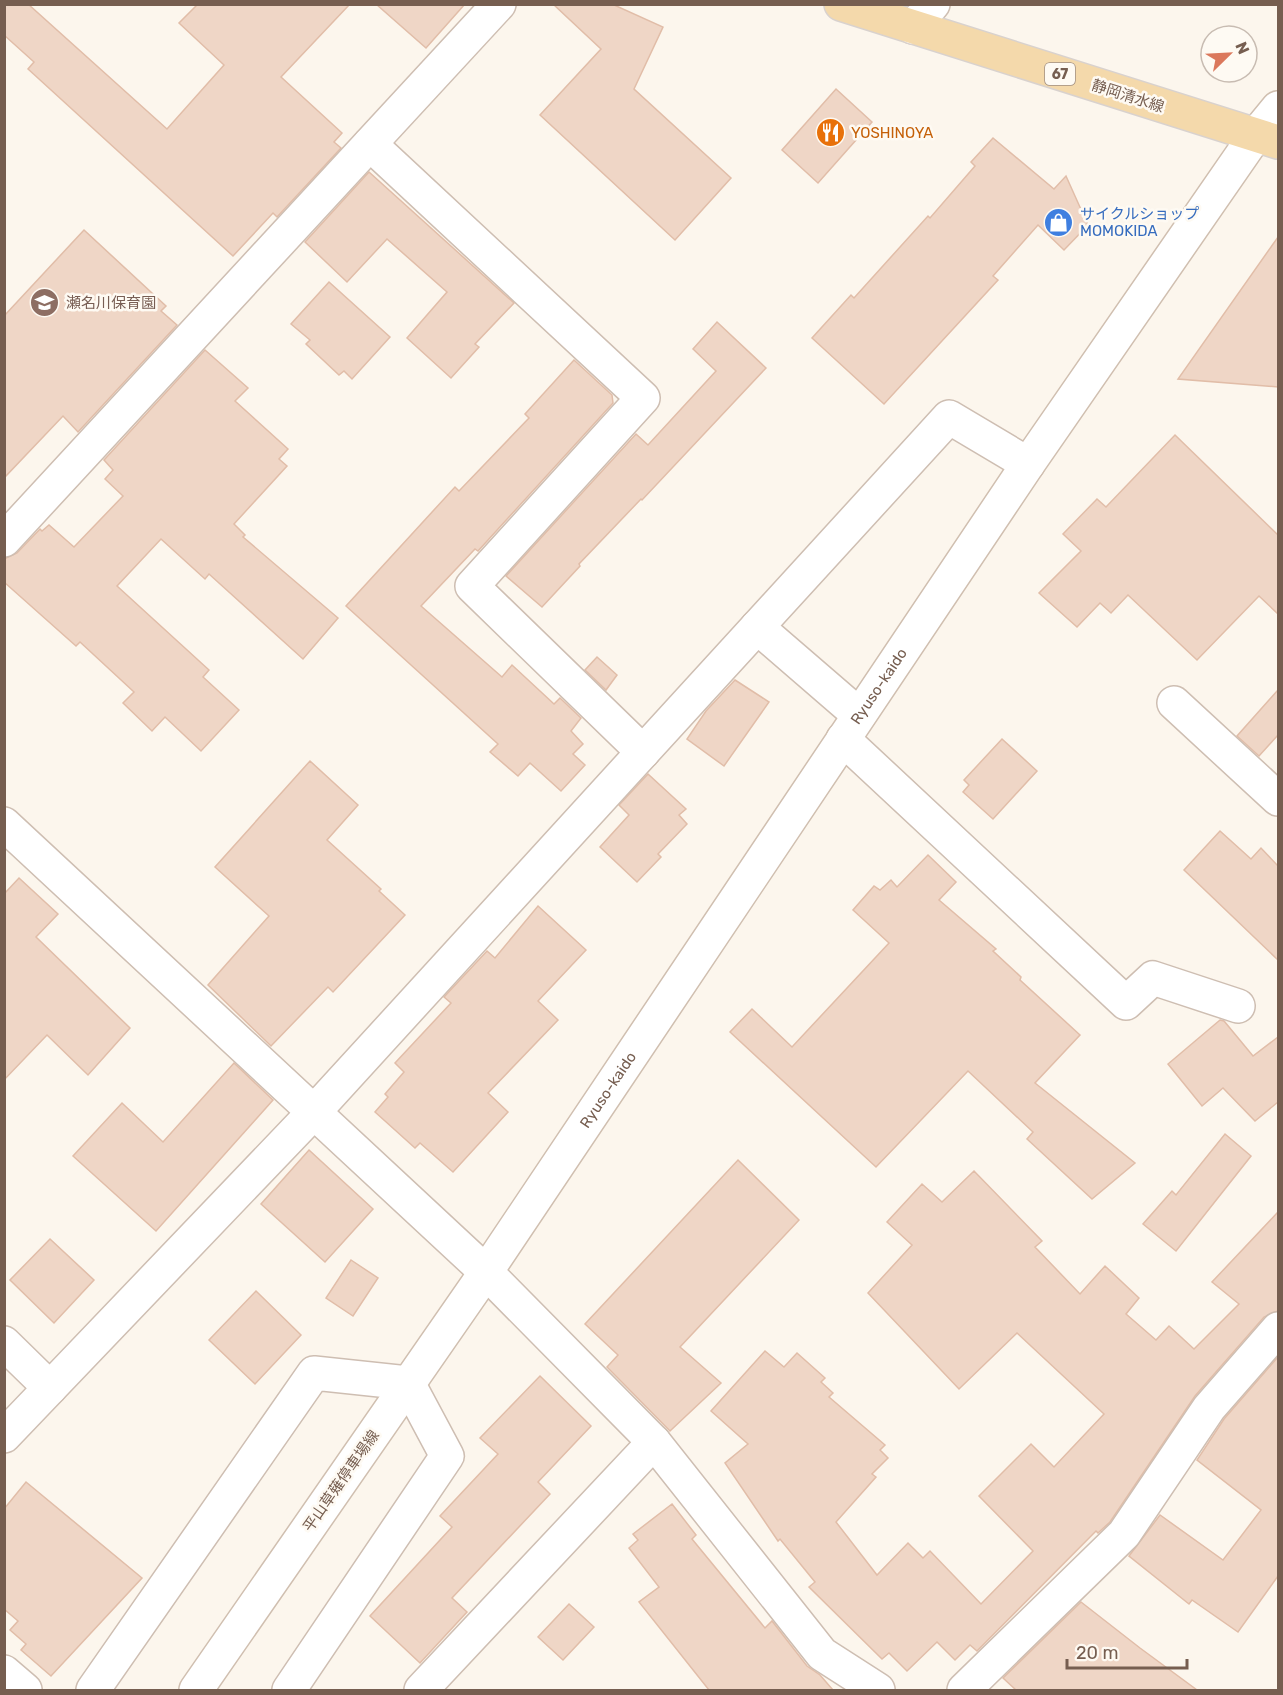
<svg xmlns="http://www.w3.org/2000/svg" width="1283" height="1695" viewBox="0 0 1283 1695" font-family="Rubik,'Noto Sans JP',sans-serif">
  <style>
    .building { fill: #efd6c6; stroke: #e1bda8; stroke-width: 1.5 }
    .lines { fill: none; stroke-linecap: round; stroke-linejoin: round }
    .minor-casing { stroke: #cebeb2; stroke-width: 36 }
    .secondary-casing { stroke: #d0bfb0; stroke-width: 36 }
    .primary-casing { stroke: #d9d2ce; stroke-width: 36 }
    .minor { stroke: #fff; stroke-width: 33 }
    .secondary { stroke: #fff; stroke-width: 33 }
    .primary { stroke: #f4d9ab; stroke-width: 33 }
    .labels { text-anchor: middle; stroke-width: 5; stroke-linejoin: round; paint-order: stroke }
    .shield { fill: #fefaf3; stroke: #9f8d81; stroke-width: 1.5 }
    .shield-label { font-size: 14px; font-weight: bold; fill: #765e50 }
    .street-label { font-size: 15px; fill: #765e50; stroke: #fefaf3 }
    .food-label { font-size: 15px; fill: #c56008; stroke: #fefaf3; text-anchor: start }
    .shop-label { font-size: 15px; fill: #366cbe; stroke: #fefaf3; text-anchor: start }
    .education-label { font-size: 15px; fill: #785e54; stroke: #fefaf3; text-anchor: start }
  </style>
  <rect width="100%" height="100%" fill="#fcf6ed"/>
  <g class="building">
    <polygon points="4,4 28,4 167,129 224,65 179,23 198,4 350,4 281,77 342,133 334,142 341,148 277,217 273,213 233,256 28,69 34,62 4,35"/>
    <polygon points="376,4 465,4 426,48"/>
    <polygon points="553,4 612,4 663,27 634,89 731,178 675,240 540,115 601,49"/>
    <polygon points="836,89 872,122 818,183 782,150"/>
    <polygon points="993,138 1054,189 1066,176 1088,225 1064,250 1038,225 993,276 998,280 884,404 812,338 851,295 854,298 928,216 930,218 975,166 971,162"/>
    <polygon points="369,172 514,303 475,344 479,347 451,378 407,338 447,292 387,239 347,282 305,242"/>
    <polygon points="84,230 166,306 161,311 177,325 78,432 63,416 4,478 4,316"/>
    <polygon points="1278,237 1278,387 1178,379"/>
    <polygon points="329,282 390,337 352,379 344,371 339,375 306,344 310,340 291,324"/>
    <polygon points="717,322 766,368 642,500 641,499 579,564 580,566 542,607 506,576 636,434 648,445 716,371 693,349"/>
    <polygon points="205,350 248,388 235,401 288,449 279,459 287,466 234,524 245,535 243,537 338,618 303,659 209,574 205,579 161,539 117,586 209,670 203,677 239,710 201,751 165,717 152,731 123,703 134,692 80,642 76,646 4,582 4,559 17,553 40,529 42,531 49,525 74,547 123,496 105,479 113,470 104,460"/>
    <polygon points="574,360 612,395 613,403 478,551 475,549 421,606 502,677 512,665 554,704 560,698 581,718 571,731 583,744 573,754 585,765 561,791 530,763 518,776 490,752 498,744 346,606 455,487 459,491 529,418 525,414"/>
    <polygon points="1175,435 1278,535 1278,614 1259,596 1197,660 1128,595 1111,613 1100,603 1077,627 1039,593 1081,551 1063,534 1097,499 1106,507"/>
    <polygon points="597,657 617,675 606,690 585,670"/>
    <polygon points="735,680 769,702 724,766 687,739 706,711"/>
    <polygon points="1278,690 1278,735 1259,756 1237,736"/>
    <polygon points="1002,739 1037,771 993,819 963,792 969,785 964,780"/>
    <polygon points="310,761 358,805 327,840 381,889 379,891 405,915 333,992 328,987 271,1046 208,985 269,916 215,867"/>
    <polygon points="648,774 686,809 679,815 687,824 658,854 661,857 637,882 600,847 629,815 619,805"/>
    <polygon points="1220,831 1251,859 1261,848 1278,866 1278,960 1184,870"/>
    <polygon points="928,855 956,882 939,900 996,949 993,951 1021,977 1020,980 1080,1035 1035,1083 1135,1163 1092,1199 1027,1139 1033,1132 968,1071 876,1167 730,1032 752,1009 792,1047 889,943 853,910 874,886 880,890 891,880 897,887"/>
    <polygon points="19,878 58,914 36,937 130,1028 88,1075 47,1035 4,1080 4,894"/>
    <polygon points="538,906 586,950 538,1001 558,1020 488,1093 508,1112 453,1172 420,1143 415,1148 375,1112 388,1097 385,1094 404,1072 395,1063 451,1003 444,997 487,951 495,958"/>
    <polygon points="1220,1020 1224,1021 1253,1056 1278,1037 1278,1102 1255,1121 1223,1088 1202,1106 1168,1064"/>
    <polygon points="234,1063 273,1100 156,1231 73,1156 122,1103 163,1142"/>
    <polygon points="1225,1134 1251,1156 1176,1251 1143,1224 1172,1191 1176,1195"/>
    <polygon points="309,1150 373,1209 325,1262 261,1204"/>
    <polygon points="738,1160 799,1220 680,1347 721,1383 670,1431 607,1367 618,1355 585,1324"/>
    <polygon points="974,1171 1042,1241 1035,1247 1080,1294 1105,1266 1139,1298 1126,1314 1156,1340 1169,1326 1194,1349 1239,1304 1212,1282 1278,1212 1278,1311 1264,1317 1195,1396 1110,1522 1098,1533 1096,1531 977,1651 970,1645 955,1660 937,1642 907,1671 889,1653 882,1659 809,1587 815,1582 780,1539 778,1541 725,1463 748,1444 711,1411 765,1351 784,1367 797,1353 825,1378 821,1382 833,1393 829,1397 885,1445 880,1450 888,1458 872,1474 876,1477 836,1522 877,1575 908,1543 923,1558 930,1551 981,1604 1033,1551 979,1496 1031,1444 1054,1467 1104,1414 1017,1333 959,1389 868,1293 912,1245 887,1222 922,1184 942,1202"/>
    <polygon points="50,1239 94,1280 54,1323 10,1280"/>
    <polygon points="351,1260 378,1278 353,1316 326,1298"/>
    <polygon points="256,1291 301,1335 255,1384 209,1340"/>
    <polygon points="1278,1357 1278,1576 1238,1632 1192,1600 1189,1604 1129,1556 1160,1515 1223,1560 1261,1510 1197,1460 1224,1419"/>
    <polygon points="540,1376 591,1426 538,1482 550,1494 452,1598 467,1612 420,1663 370,1616 452,1527 440,1516 498,1454 480,1438"/>
    <polygon points="26,1482 142,1578 51,1676 21,1650 26,1644 10,1630 18,1621 4,1609 4,1509"/>
    <polygon points="672,1504 696,1535 692,1539 765,1628 772,1621 807,1666 820,1675 833,1690 709,1690 639,1602 659,1587 629,1548 638,1540 633,1534"/>
    <polygon points="1081,1602 1140,1648 1197,1690 1016,1690 1003,1678"/>
    <polygon points="569,1604 594,1627 563,1660 538,1637"/>
  </g>
  <g class="lines">
    <defs>
      <g id="minor">
        <polyline points="913,27 933,4"/>
        <polyline points="370,144 643,398 472,586 643,752"/>
        <polyline points="4,540 499,4"/>
        <polyline points="757,627 859,715"/>
        <polyline points="1174,703 1278,799"/>
        <polyline points="843,739 1126,1003 1153,978 1238,1006"/>
        <polyline points="4,824 486,1272 654,1442 822,1654 878,1690"/>
        <polyline points="4,1343 50,1388"/>
        <polyline points="4,1436 313,1113 949,417 1028,464"/>
        <polyline points="4,1672 25,1690"/>
        <polyline points="93,1690 314,1373 408,1383 447,1456 289,1690"/>
        <polyline points="421,1690 654,1442"/>
        <polyline points="964,1690 1124,1534 1209,1408 1278,1329"/>
      </g>
      <g id="secondary">
        <path id="s1" d="M196 1690 486 1272 1028 464 1255 136 1278 108"/>
      </g>
      <polyline id="primary" points="841,4 1278,142"/>
    </defs>
    <use href="#minor" class="minor-casing"/>
    <use href="#secondary" class="secondary-casing"/>
    <use href="#primary" class="primary-casing"/>
    <use href="#minor" class="minor"/>
    <use href="#secondary" class="secondary"/>
    <use href="#primary" class="primary"/>
  </g>
  <defs>
    <symbol id="restaurant-disc" viewBox="-11 -11 22 22"><circle r="9.5" fill="#e8710a" stroke="#fefaf3"/><path d="M-5-6h1v4h1v-4h1v4h1v-4h1v5L-1.5 .5V6h-2V.5L-5-1ZM5-6V6H3V1.5H1.5Q1.5-4 5-6Z" fill="#fff"/></symbol>
    <symbol id="shop-disc" viewBox="-11 -11 22 22"><circle r="9.5" fill="#3f7fe0" stroke="#fefaf3"/><path d="M-5-2.5h2.3a2.7 3.5 0 0 1 5.4 0H5L5.5 6h-11ZM-1.5-2.5h3a1.5 2.3 0 0 0-3 0Z" fill="#fff"/></symbol>
    <symbol id="school-disc" viewBox="-11 -11 22 22"><circle r="9.5" fill="#8d6e63" stroke="#fefaf3"/><path d="M0-5L7-2L0 1L-7-2ZM-4 1L0 2.5L4 1V4Q0 6-4 4Z" fill="#fff"/></symbol>
  </defs>
  <g fill-rule="evenodd">
    <use href="#restaurant-disc" x="814" y="116" width="33" height="33"/>
    <use href="#shop-disc" x="1042" y="206" width="33" height="33"/>
    <use href="#school-disc" x="28" y="286" width="33" height="33"/>
  </g>
  <g class="labels">
    <rect class="shield" x="1045" y="63" width="30" height="22" rx="4.5"/>
    <g class="shield-label">
      <text x="1060" y="79">67</text>
    </g>
    <g class="street-label">
      <text transform="translate(1128 96) rotate(18)" y="5">静岡清水線</text>
      <text dy="5" stroke="none"><textPath href="#s1" startOffset="1214">Ryuso-kaido</textPath></text>
      <text dy="5" stroke="none"><textPath href="#s1" startOffset="728">Ryuso-kaido</textPath></text>
      <text transform="translate(341 1481) rotate(-55)" y="5">平山草薙停車場線</text>
    </g>
    <g class="food-label">
      <text x="851" y="138">YOSHINOYA</text>
    </g>
    <g class="shop-label">
      <text x="1080" y="219">サイクルショップ<tspan x="1080" dy="17">MOMOKIDA</tspan></text>
    </g>
    <g class="education-label">
      <text x="66" y="308">瀬名川保育園</text>
    </g>
  </g>
  <rect width="1283" height="1695" fill="none" stroke="#765e50" stroke-width="12"/>
  <g transform="translate(1229 54) rotate(66)"><circle r="28" fill="#fefaf3" stroke="#c8bcb2" stroke-width="1.5"/>
  <path d="M0-4.5L10 22L0 15L-10 22Z" fill="#db785c"/>
  <text y="-9" font-size="16" font-weight="bold" text-anchor="middle" fill="#765e50">N</text>
  </g>
  <path d="M1067 1659v9h120v-9" fill="none" stroke="#765e50" stroke-width="3"/>
  <text x="1076" y="1659" font-size="18" fill="#765e50" stroke="#fefaf3" stroke-width="4.5" paint-order="stroke">20 m</text>
</svg>
